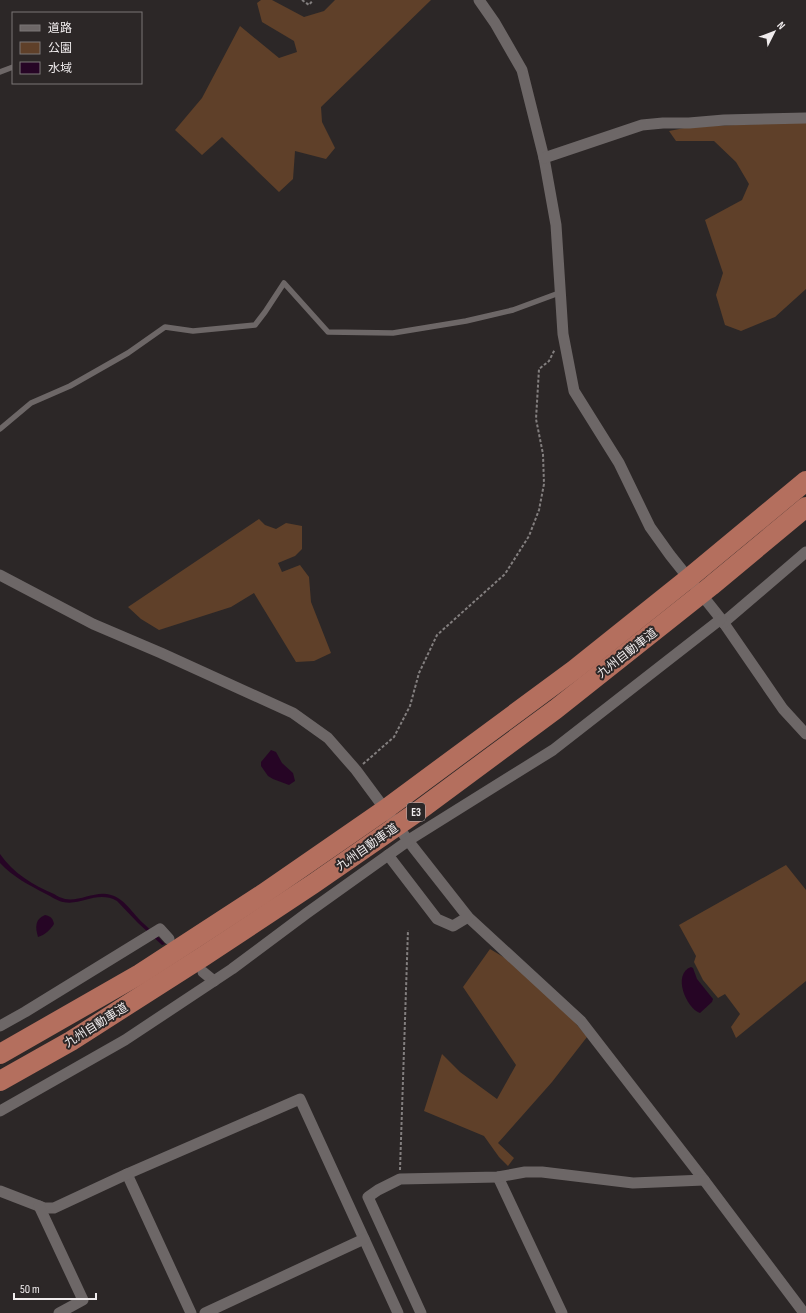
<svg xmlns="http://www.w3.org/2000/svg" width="806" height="1313" viewBox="0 0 806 1313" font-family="'Sofia Sans Condensed','Noto Sans JP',sans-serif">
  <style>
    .green { fill: #5f4029 }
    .water { fill: #260525 }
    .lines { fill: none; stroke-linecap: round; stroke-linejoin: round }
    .path { stroke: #837f7f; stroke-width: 2; stroke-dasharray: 3 2; stroke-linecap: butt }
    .lane { stroke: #6d6767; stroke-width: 5.5 }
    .street { stroke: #6d6767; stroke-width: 11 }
    .highway { stroke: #b46f5e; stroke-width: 20 }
    .labels { text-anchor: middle; stroke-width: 4; stroke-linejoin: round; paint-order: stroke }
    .shield { fill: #2c2727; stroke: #b5b1b2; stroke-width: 1 }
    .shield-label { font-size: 11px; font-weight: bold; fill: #f0eced }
    .street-label { font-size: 12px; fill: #f0eced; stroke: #2c2727 }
  </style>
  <rect width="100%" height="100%" fill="#2c2727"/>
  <g class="green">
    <polygon points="261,0 272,0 304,17 324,11 335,0 431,0 321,107 322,122 335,148 326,159 295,151 293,179 279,192 222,137 202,155 175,130 202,98 240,26 279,58 297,52 294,41 262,22 257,3"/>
    <polygon points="806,122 806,289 775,317 741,331 725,325 716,295 723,273 705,220 742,200 749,184 736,162 714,141 676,141 669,131 689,127"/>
    <polygon points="259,519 265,525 276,529 286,523 302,526 302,549 295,556 278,563 282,572 300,565 309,577 311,602 331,653 314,661 296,662 254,593 231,607 159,630 141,619 128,607"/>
    <polygon points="786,865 806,890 806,981 736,1038 731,1027 740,1014 725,994 718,998 703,980 694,962 696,956 679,925"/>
    <polygon points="490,949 515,964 573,1020 587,1037 552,1082 498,1143 514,1158 508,1166 499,1157 484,1136 424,1111 442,1054 460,1072 497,1099 516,1065 463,987"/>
  </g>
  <g class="water">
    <polygon points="271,750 276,752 282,763 293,773 295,781 289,785 273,779 268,776 261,766 261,762"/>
    <path d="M0 854C13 873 33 885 54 894 57 896 61 898 65 899 80 902 96 890 111 895 124 898 133 914 143 923 150 930 158 936 165 944L162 945 138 923 117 901C97 890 82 906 63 902 57 901 51 896 46 894 29 885 13 877 0 863Z"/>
    <path d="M45 915C51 916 53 919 54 924 50 930 45 935 38 937 35 927 35 919 45 915Z"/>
    <path d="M691 967 693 968 697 979 713 999 712 1002 700 1013C686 1008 672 974 691 967Z"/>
  </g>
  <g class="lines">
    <g class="path">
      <polyline points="302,0 309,5 313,0"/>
      <polyline points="363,764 394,737 410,706 419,673 437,635 505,574 529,536 539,510 544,484 543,454 536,419 539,369 549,361 555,349"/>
      <polyline points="400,1170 408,930"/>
    </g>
    <g class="lane">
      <polyline points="0,72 13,67"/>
      <polyline points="0,429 31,403 70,386 128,353 165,327 193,331 255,325 265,312 284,283 328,332 393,333 466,321 513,310 559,293"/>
    </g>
    <g class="street">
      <polyline points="479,0 495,23 522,70 544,158 556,225 563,334 574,391 619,463 650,527 670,555 721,619 783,709 806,734"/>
      <polyline points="544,158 642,125 663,123 689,123 724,120 806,118"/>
      <polyline points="0,575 93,624 161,653 293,713 328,738 356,770 413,847 468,917 581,1021 704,1180 804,1313"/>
      <polyline points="723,623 806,552"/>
      <polyline points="388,855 437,919 453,926 468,917"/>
      <polyline points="203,972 214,981"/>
      <polyline points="0,1026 25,1012 160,929 169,939"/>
      <polyline points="0,1111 125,1040 232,969 307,913 412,838 553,750 721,619"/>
      <polyline points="127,1174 191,1313"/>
      <polyline points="498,1177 562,1313"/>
      <polyline points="0,1191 44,1208 54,1208 127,1174 300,1099 398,1313"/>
      <polyline points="39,1206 83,1300 59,1313"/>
      <polyline points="205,1313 364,1239"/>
      <polyline points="421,1313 368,1197 378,1190 400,1179 498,1177 525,1172 542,1172 633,1183 704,1180"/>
    </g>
    <g class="highway">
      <polyline points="0,1054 140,974 263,894 386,809 574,670 689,578 806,481"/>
      <polyline points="0,1081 71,1041 204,956 313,884 417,812 556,709 711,586 806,507"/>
    </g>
  </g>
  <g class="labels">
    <rect class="shield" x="407" y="803" width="18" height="18" rx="3"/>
    <g class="shield-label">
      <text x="416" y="816">E3</text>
    </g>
    <g class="street-label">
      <text transform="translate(627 653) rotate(-38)" y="4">九州自動車道</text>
      <text transform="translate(367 847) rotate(-35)" y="4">九州自動車道</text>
      <text transform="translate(96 1025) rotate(-32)" y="4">九州自動車道</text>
    </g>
  </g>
  <rect x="12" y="12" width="130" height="72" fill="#2c2727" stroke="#7a7676"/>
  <rect x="20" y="25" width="20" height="6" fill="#6d6767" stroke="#7a7676"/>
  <text x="48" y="32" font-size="12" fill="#f0eced">道路</text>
  <rect x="20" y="42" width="20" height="12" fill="#5f4029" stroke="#7a7676"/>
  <text x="48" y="52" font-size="12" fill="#f0eced">公園</text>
  <rect x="20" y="62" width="20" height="12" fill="#260525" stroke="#7a7676"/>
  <text x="48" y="72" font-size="12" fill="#f0eced">水域</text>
  <g transform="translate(774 32) rotate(48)" stroke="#2c2727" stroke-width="3" paint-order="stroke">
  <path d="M0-3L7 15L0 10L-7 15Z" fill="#f0eced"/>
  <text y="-6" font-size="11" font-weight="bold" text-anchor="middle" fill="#f0eced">N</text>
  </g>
  <path d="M14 1293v6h82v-6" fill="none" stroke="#f0eced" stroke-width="2"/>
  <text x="20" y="1293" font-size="12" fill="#f0eced" stroke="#2c2727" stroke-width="3" paint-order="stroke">50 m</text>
</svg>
